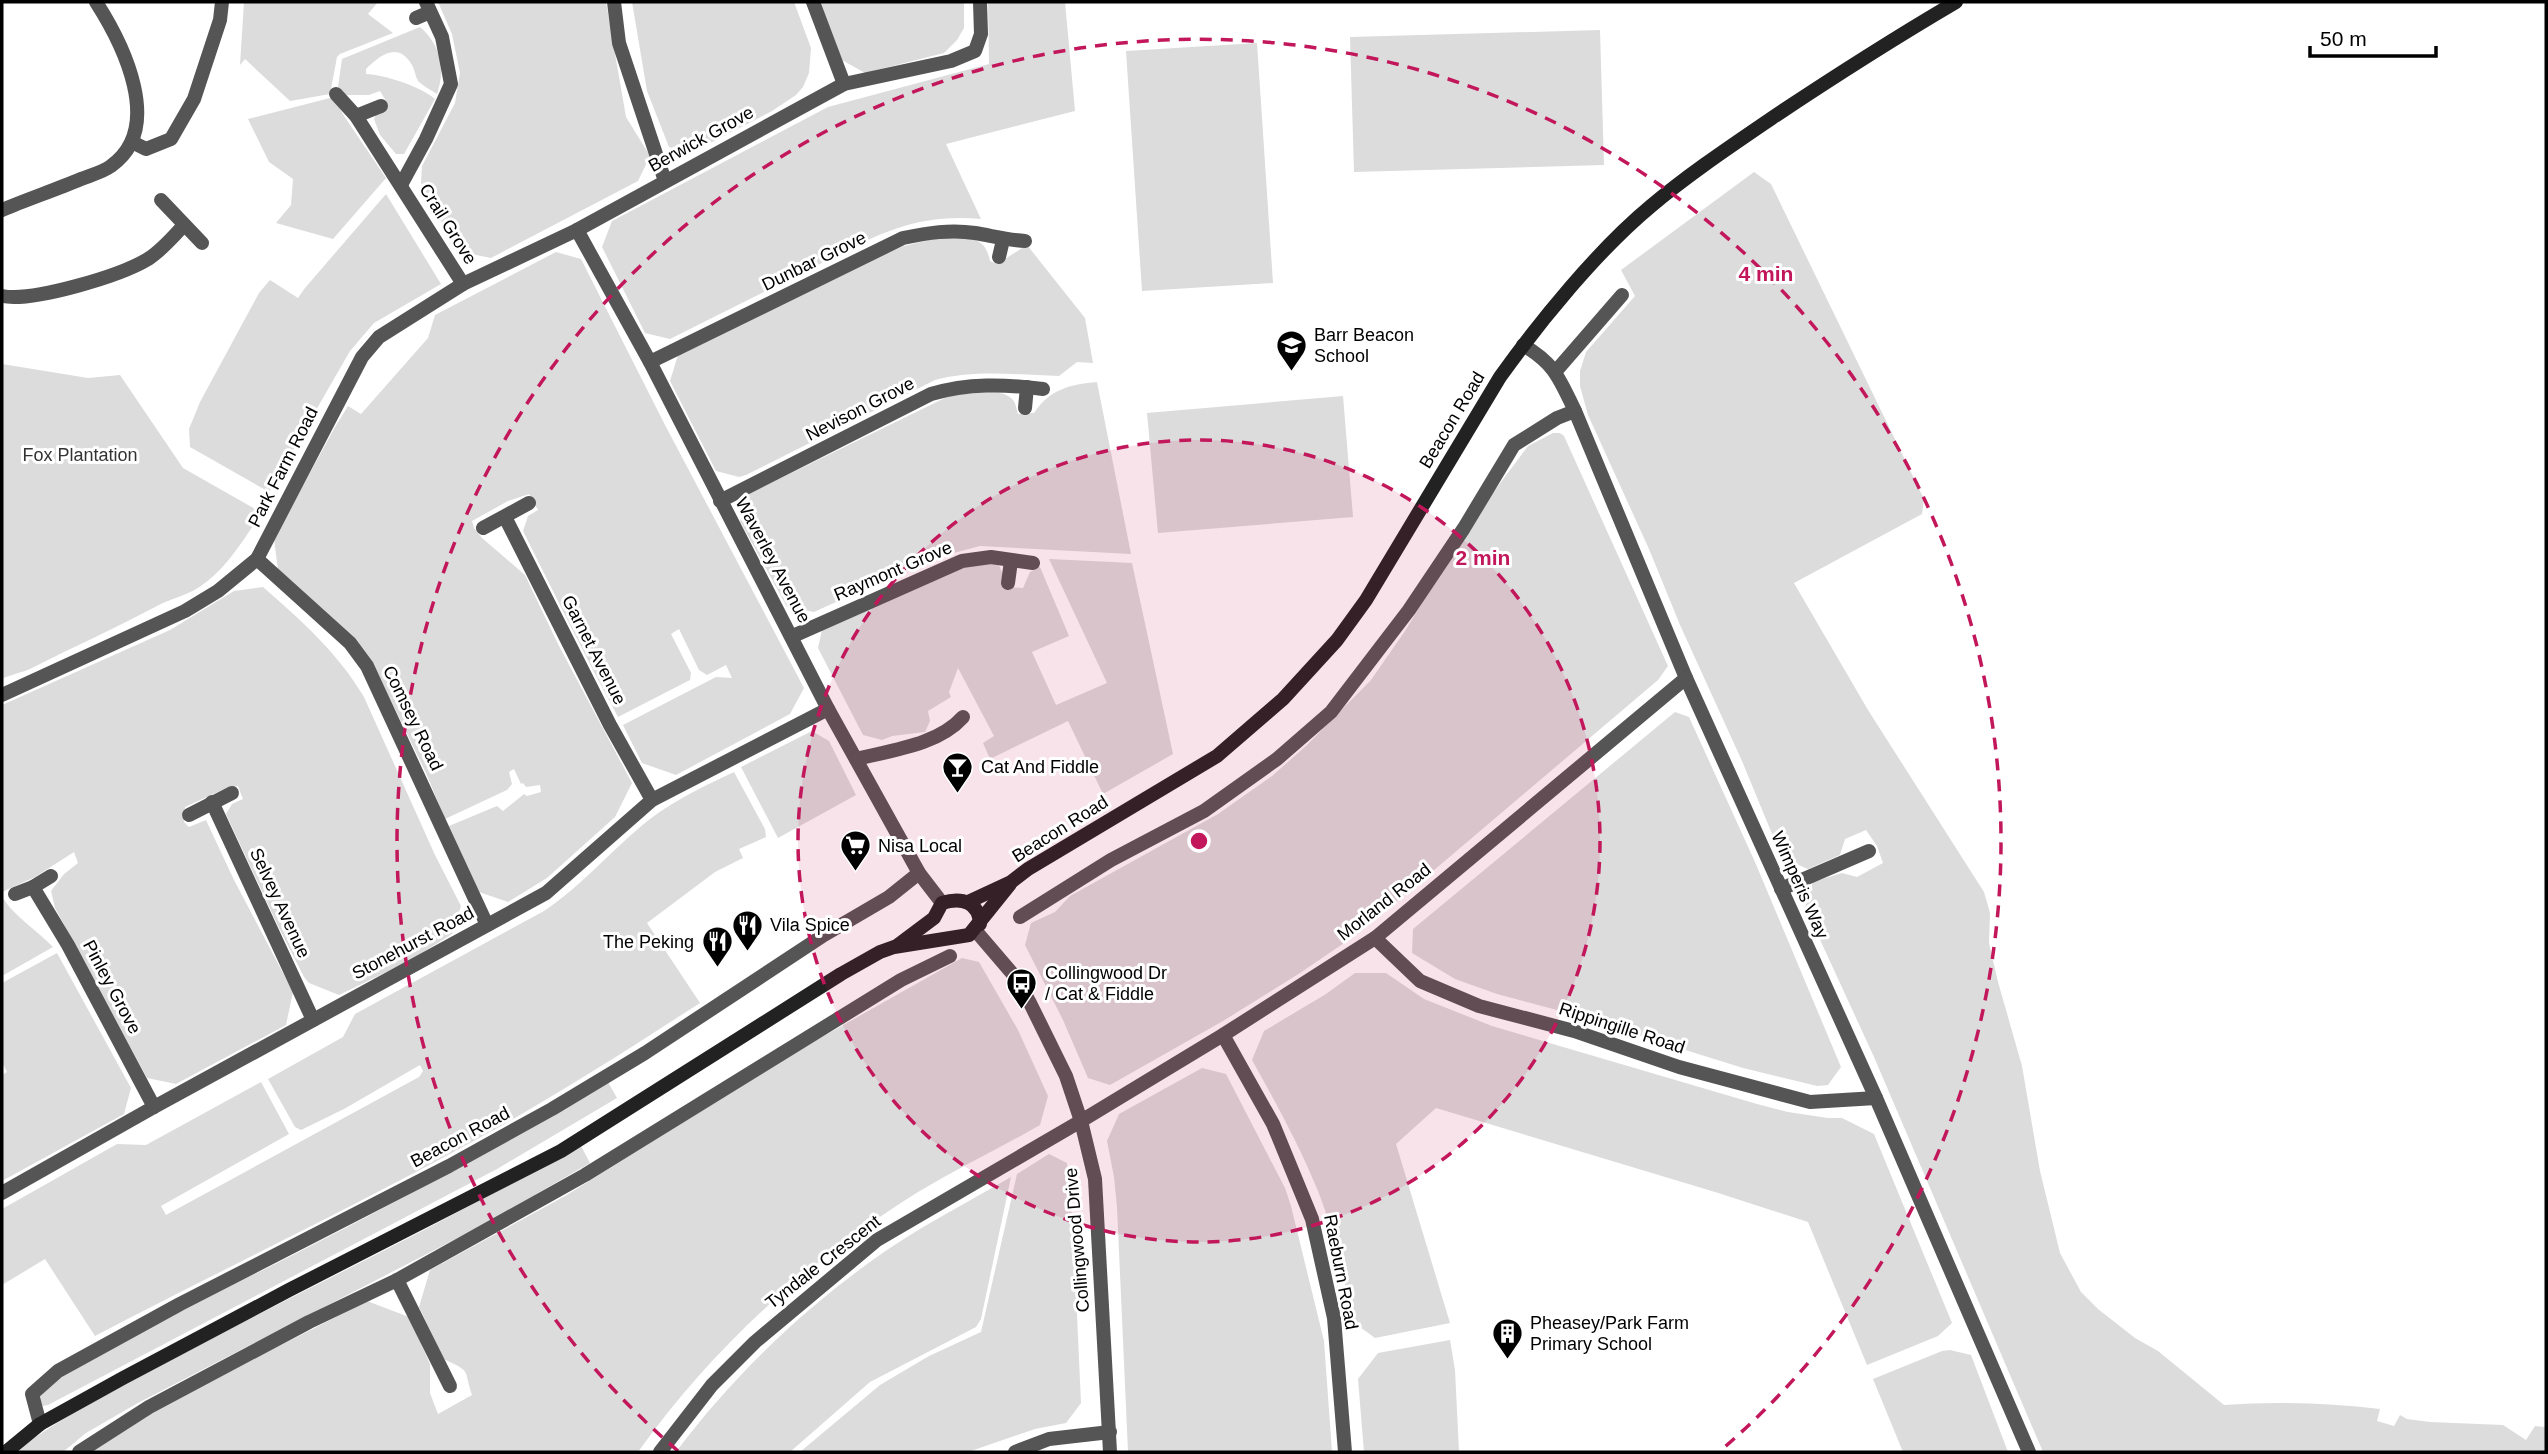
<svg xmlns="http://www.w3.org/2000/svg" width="2548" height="1454" viewBox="0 0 2548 1454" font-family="Helvetica,sans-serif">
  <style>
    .green { fill: #dcdcdc }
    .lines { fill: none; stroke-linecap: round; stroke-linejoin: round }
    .minor { stroke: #555; stroke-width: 14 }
    .secondary { stroke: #222; stroke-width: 14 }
    .ring { fill: none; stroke: #c2185b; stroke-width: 3.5; stroke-dasharray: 12 9 }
    .labels { text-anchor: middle; stroke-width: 6; stroke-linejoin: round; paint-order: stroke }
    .street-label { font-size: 18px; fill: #000; stroke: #fff }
    .poi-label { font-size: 18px; fill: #000; stroke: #fff; text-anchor: start }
    .park-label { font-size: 18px; fill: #333; stroke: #fff }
    .centre { fill: #c2185b; stroke: #fff; stroke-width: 3.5 }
    .ring-label { font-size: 21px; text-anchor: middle; font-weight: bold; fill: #c2185b; stroke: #fff; stroke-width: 6; stroke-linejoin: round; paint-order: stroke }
  </style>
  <rect width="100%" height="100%" fill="#fff"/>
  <g class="green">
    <polygon points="244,2 378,2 368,14 393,33 340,54 337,57 330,94 290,101 245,59 240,65"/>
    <polygon points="438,2 606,2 626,117 650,156 638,181 491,258 461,252 428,201 421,183 422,166 455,103 460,73 452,34"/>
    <polygon points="632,2 794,2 811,48 809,73 803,87 796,95 772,111 689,154 669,147 647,91"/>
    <polygon points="820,2 964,2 964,28 957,40 944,53 865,73 842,60"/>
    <path d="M988 2H1065L1075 111 946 144 981 219C905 212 864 243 800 274 756 296 713 317 670 339L645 333 602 247 612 221 828 107 989 64Z"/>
    <path d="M420 27C440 44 446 69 437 94 431 90 423 86 418 81 415 76 415 70 412 65 398 41 380 55 366 69V74C385 75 420 86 435 99L404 154H396L380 135 374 119 380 106 386 101 380 91 369 95H345L338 87 342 59Z"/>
    <polygon points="1600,30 1604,165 1354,172 1350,37"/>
    <polygon points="1257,43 1273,283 1142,291 1126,51"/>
    <polygon points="334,97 344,116 386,178 333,239 276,223 291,205 293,179 269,162 248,119"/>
    <path d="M1754 172 1771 184 1924 499 1922 514 1794 583 1868 710 1984 892 1990 913 1989 943 1998 982 2022 1066 2040 1171 2060 1253 2081 1292 2098 1309 2135 1338 2158 1351 2224 1405C2275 1401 2329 1403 2380 1409L2377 1421 2394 1426 2400 1415 2407 1419 2430 1422 2503 1425 2526 1440 2535 1426 2546 1427V1452H2043L1874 1057 1805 907 1813 882 1842 873 1857 877 1883 863 1877 846 1866 830 1845 839 1840 855 1808 869 1782 858 1742 761 1680 625 1649 549 1588 415 1580 386V371L1586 352 1635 296 1621 270Z"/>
    <polygon points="386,194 441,284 374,323 350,351 269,492 190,447 189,429 200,402 259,293 270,280 298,298 305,288"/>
    <path d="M942 237C966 238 985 234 990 261L997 264 1027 245 1085 318 1093 363 1077 362 1059 376C1018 375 976 369 935 380L746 475 739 477 716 471 670 381 678 355 887 253 904 246Z"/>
    <path d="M556 252 581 259 665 425 804 688 790 714 676 775 642 763 623 725 716 677 732 678 726 665 707 675 699 670 679 629 671 634 691 673 690 680 618 717C585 656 554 593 523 531L528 516 538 510 529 494 508 501 472 521 474 528 482 538 525 575 558 644 632 783 615 817 547 878 508 902 479 892 449 826 497 806 503 811 524 794 527 796 541 792 540 785 526 787 523 783 521 784 514 769 509 772 512 784 507 790 445 819 426 773 378 674 278 570 274 539 335 427 348 406 361 414 428 338 435 315Z"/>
    <path d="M2 364 88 378 120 375 183 468 262 513C244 538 230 564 205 583 189 596 173 597 157 606 116 628 73 647 32 668 22 673 11 674 2 679Z"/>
    <path d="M1097 382 1131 554 980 546 931 559 814 612 787 607 740 521 750 493 949 396C965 394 999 387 1011 398 1016 402 1016 408 1018 414L1034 413C1049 390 1070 384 1097 382Z"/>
    <polygon points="1343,396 1353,517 1158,533 1147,413"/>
    <polygon points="1553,433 1560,433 1564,436 1668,666 1658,680 1413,888 1350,939 1300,973 1223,1021 1110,1085 1088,1078 1063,1020 1025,945 1031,923 1055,912 1070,896 1218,814 1272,776 1306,746 1371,680 1405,631 1474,518 1528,446"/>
    <polygon points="1049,559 1132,563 1173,754 1103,794 1068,721 990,759 983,743 994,736 958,668 949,692 951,697 928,711 930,721 925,732 892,736 882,740 863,735 818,648 822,630 964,565 998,563 1008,587 1023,588 1030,572 1040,567 1069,636 1032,652 1056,705 1107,683"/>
    <path d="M263 587C301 620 338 653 364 697L435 855 461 906 452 934 409 961 339 995 309 983 304 977 278 926 226 814 232 804 243 799 238 786 224 789 185 807 184 822 189 827 206 820 234 880 293 992 286 1025 176 1084 147 1078 55 908 51 891 64 874 78 863 74 852 35 877 2 892V705L170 630 234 591Z"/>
    <polygon points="1675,712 1689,717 1755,862 1841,1067 1828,1085 1817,1086 1743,1068 1557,1010 1497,994 1455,979 1412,953 1413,929"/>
    <polygon points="812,731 829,741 856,795 778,838 741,767"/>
    <path d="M734 772 765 829 766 837 739 849 743 858 715 872 647 923 700 1003C632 1047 563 1091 492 1131 362 1203 227 1267 95 1336L45 1259 2 1285V1209L110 1148 117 1144 146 1145 261 1082 289 1134 161 1206 166 1215 419 1077 423 1071 420 1065 344 1109 301 1130 295 1127 268 1079 343 1037 355 1014 544 911C583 885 613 848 650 819 675 800 706 785 734 772Z"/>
    <path d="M2 896C11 914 38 931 53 947L2 976Z"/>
    <polygon points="57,953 131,1088 124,1114 2,1181 2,1075 7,1072 2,1062 2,983"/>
    <path d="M962 958 979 962 1018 1030 1048 1096 1040 1125C1000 1148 958 1168 918 1192 809 1260 713 1347 638 1452H87C176 1394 274 1350 367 1301L409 1317 430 1364V1393L438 1414 472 1395C463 1367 472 1373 444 1359L419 1307 430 1270 565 1196 808 1045Z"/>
    <path d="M1355 973H1386L1424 999 1492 1026 1757 1104 1788 1112 1828 1118H1842L1874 1134 1952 1323 1938 1336 1867 1365 1808 1222 1715 1192 1436 1108 1396 1144 1450 1323 1375 1338 1353 1322C1344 1278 1334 1232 1318 1191 1299 1145 1276 1103 1252 1060L1264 1031 1326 994Z"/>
    <polygon points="1202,1068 1226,1074 1285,1188 1291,1206 1324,1341 1332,1452 1128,1452 1117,1207 1114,1177 1107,1141 1119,1114"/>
    <path d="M608 1082 617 1098 497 1169 48 1405 43 1406 39 1403 40 1392C117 1337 207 1299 291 1256 399 1201 504 1144 608 1082Z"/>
    <path d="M580 1144 590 1163 483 1225 136 1404 86 1433 63 1452H14C72 1410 135 1379 198 1346 326 1278 456 1218 580 1144Z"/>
    <polygon points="1049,1154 1067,1163 1073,1227 1081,1403 1066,1423 1035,1429 968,1452 800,1452 880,1385 929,1356 981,1332 1017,1174"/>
    <path d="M1011 1177 981 1319 976 1327 870 1382 790 1452H676C731 1378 799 1313 874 1259 917 1228 965 1204 1011 1177Z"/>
    <polygon points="1450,1340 1455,1370 1459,1452 1364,1452 1358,1379 1378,1353"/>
    <polygon points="1950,1350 1971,1355 2008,1452 1903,1452 1873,1379 1942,1351"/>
  </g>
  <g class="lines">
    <g class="minor">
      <polyline points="614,2 619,43 665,181"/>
      <polyline points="813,2 844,84"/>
      <polyline points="416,18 430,12"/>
      <polyline points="336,94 356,116 463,284"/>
      <polyline points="356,116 381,106"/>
      <polyline points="132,142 146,149 171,139 194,99 220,20 222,2"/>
      <polyline points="401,185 426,139 451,84 442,37 426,2"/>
      <polyline points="161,200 202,243"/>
      <path d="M2 210C28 199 55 190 81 179 91 175 103 172 111 166 165 128 123 44 96 2"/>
      <polyline points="577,230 650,362 828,709 919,873 942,903"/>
      <polyline points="999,257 1003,240"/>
      <path d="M2 296C33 302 120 276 148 259 162 250 172 238 184 225"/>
      <path d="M1523 345C1555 364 1559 378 1575 411L1686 678 1876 1098 2029 1452"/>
      <path d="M650 362 903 238C927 233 951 229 975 233 993 236 1008 240 1025 241"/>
      <polyline points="1556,371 1622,295"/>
      <polyline points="1025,408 1027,387"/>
      <path d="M720 501 931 394C968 383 1004 384 1043 389"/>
      <polyline points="505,517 610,725 652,800"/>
      <polyline points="483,528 529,503"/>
      <polyline points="257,559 350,643 367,666 487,925"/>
      <polyline points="1008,583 1011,561"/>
      <polyline points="793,636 962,561 991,557 1033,563"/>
      <polyline points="2,695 185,611 218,591 257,559 362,357 379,337 463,284 577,230 844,84 951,61 975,51 981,34 980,2"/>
      <path d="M856 759C892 750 938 745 963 717"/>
      <polyline points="212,802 313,1020"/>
      <polyline points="189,815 232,793"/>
      <polyline points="33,887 68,945 154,1107"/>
      <polyline points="1781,889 1869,851"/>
      <polyline points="15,894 33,887 51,876"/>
      <polyline points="1020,917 1111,860 1204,811 1277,759 1331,712 1409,610 1464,528 1514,445 1557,418 1575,411"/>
      <polyline points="975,930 1017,979 1030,1003 1066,1076 1081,1121 1095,1179 1110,1452"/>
      <polyline points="1375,938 1420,981 1479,1006 1574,1031 1679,1067 1810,1102 1876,1098"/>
      <polyline points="1223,1035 1273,1124 1312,1219 1334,1318 1345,1452"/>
      <polyline points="2,1193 154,1107 546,893 652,800 828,709"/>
      <polyline points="397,1280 450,1386"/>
      <polyline points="40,1424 32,1394 58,1371 180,1304 449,1166 552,1109 645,1053 824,935 889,897 919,873"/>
      <polyline points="79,1452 149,1407 309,1322 397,1280 585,1175 901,980 950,956"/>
      <polyline points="660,1452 712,1385 755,1342 877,1240 1081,1121 1223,1035 1375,938 1686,678"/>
      <polyline points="1015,1452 1049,1439 1110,1432"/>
    </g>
    <g class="secondary">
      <path d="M968 902 1011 882 1028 869 1217 756 1283 699 1337 640 1366 600 1500 377C1540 321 1598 250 1651 206 1689 174 1731 146 1772 118 1832 78 1893 39 1956 2"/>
      <path d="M898 945 934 918 942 903C962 897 979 902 980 924"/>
      <polyline points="6,1452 40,1424 123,1378 289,1290 561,1151 841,974 880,952 894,947 969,935 1010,884"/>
    </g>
  </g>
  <circle cx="1199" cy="841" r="401" fill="#c2185b" fill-opacity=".12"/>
  <g class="ring">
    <circle cx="1199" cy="841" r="401"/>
    <path d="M678 1451A802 802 0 1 1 1720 1451"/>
  </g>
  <defs>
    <symbol id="school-pin" viewBox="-11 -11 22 30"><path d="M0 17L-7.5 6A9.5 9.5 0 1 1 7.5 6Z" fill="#000" stroke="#fff"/><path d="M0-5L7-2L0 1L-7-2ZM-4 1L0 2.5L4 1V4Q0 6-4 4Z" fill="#fff"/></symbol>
    <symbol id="bar-pin" viewBox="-11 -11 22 30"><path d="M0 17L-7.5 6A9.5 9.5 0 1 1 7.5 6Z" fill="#000" stroke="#fff"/><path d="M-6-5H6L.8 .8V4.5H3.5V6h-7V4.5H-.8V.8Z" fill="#fff"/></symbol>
    <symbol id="supermarket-pin" viewBox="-11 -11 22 30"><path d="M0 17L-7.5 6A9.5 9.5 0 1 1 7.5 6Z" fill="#000" stroke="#fff"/><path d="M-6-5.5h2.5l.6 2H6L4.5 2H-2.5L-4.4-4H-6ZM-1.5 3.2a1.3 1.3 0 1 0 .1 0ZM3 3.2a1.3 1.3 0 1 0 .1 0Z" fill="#fff"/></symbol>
    <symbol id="restaurant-pin" viewBox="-11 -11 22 30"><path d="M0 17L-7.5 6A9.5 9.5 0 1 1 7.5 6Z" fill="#000" stroke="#fff"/><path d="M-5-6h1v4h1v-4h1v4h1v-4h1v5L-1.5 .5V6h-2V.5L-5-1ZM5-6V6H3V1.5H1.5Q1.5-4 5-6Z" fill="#fff"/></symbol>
    <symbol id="bus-pin" viewBox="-11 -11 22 30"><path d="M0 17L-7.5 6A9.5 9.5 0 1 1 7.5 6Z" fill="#000" stroke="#fff"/><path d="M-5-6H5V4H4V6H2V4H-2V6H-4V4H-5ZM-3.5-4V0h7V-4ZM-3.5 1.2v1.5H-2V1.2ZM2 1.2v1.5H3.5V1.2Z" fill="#fff"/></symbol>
    <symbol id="building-pin" viewBox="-11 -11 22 30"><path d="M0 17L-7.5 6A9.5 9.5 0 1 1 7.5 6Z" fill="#000" stroke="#fff"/><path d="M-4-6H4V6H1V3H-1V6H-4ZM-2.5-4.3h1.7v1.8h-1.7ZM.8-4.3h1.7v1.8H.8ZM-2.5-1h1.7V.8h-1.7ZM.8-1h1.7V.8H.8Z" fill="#fff"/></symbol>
  </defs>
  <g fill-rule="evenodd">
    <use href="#school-pin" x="1274" y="328" width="35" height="47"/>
    <use href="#bar-pin" x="940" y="750" width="35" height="47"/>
    <use href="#supermarket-pin" x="838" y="828" width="35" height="47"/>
    <use href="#restaurant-pin" x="730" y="908" width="35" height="47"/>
    <use href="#restaurant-pin" x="700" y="924" width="35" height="47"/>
    <use href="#bus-pin" x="1004" y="966" width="35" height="47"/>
    <use href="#building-pin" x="1490" y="1316" width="35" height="47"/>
  </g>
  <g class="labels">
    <g class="street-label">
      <text transform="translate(701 139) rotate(-29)" y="6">Berwick Grove</text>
      <text transform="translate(448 224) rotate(58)" y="6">Crail Grove</text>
      <text transform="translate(814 261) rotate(-26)" y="6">Dunbar Grove</text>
      <text transform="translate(860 409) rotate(-27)" y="6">Nevison Grove</text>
      <text transform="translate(1452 420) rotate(-59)" y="6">Beacon Road</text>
      <text transform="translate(283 467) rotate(-63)" y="6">Park Farm Road</text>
      <text transform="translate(773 560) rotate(62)" y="6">Waverley Avenue</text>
      <text transform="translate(893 571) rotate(-23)" y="6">Raymont Grove</text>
      <text transform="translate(594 650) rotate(63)" y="6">Garnet Avenue</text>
      <text transform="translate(413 718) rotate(64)" y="6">Comsey Road</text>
      <text transform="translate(1060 829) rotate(-32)" y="6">Beacon Road</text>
      <text transform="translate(1800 885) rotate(66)" y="6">Wimperis Way</text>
      <text transform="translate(1384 902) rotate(-38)" y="6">Morland Road</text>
      <text transform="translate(280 903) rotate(65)" y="6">Selvey Avenue</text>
      <text transform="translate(413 943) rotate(-28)" y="6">Stonehurst Road</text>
      <text transform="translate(112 987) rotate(62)" y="6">Pinley Grove</text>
      <text transform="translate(1622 1028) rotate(18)" y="6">Rippingille Road</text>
      <text transform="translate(460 1137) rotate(-28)" y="6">Beacon Road</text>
      <text transform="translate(1077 1240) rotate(-95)" y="6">Collingwood Drive</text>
      <text transform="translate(823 1262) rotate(-38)" y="6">Tyndale Crescent</text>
      <text transform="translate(1341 1272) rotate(79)" y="6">Raeburn Road</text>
    </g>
    <g class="poi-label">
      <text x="1314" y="341">Barr Beacon<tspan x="1314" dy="21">School</tspan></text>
      <text x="981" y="773">Cat And Fiddle</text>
      <text x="878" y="852">Nisa Local</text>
      <text x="770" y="931">Vila Spice</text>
      <text x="694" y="948" text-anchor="end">The Peking</text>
      <text x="1045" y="979">Collingwood Dr<tspan x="1045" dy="21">/ Cat &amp; Fiddle</tspan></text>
      <text x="1530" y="1329">Pheasey/Park Farm<tspan x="1530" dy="21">Primary School</tspan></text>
    </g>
    <g class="park-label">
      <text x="80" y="461">Fox Plantation</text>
    </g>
  </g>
  <circle cx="1199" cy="841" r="10" class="centre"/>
  <g class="ring-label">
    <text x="1766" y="281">4 min</text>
    <text x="1483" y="565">2 min</text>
  </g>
  <rect width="2548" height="1454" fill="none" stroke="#000000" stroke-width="7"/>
  <path d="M2310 46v10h126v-10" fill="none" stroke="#000000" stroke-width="3.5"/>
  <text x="2320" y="46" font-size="21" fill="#000000" stroke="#ffffff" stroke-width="5" paint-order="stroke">50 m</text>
</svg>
